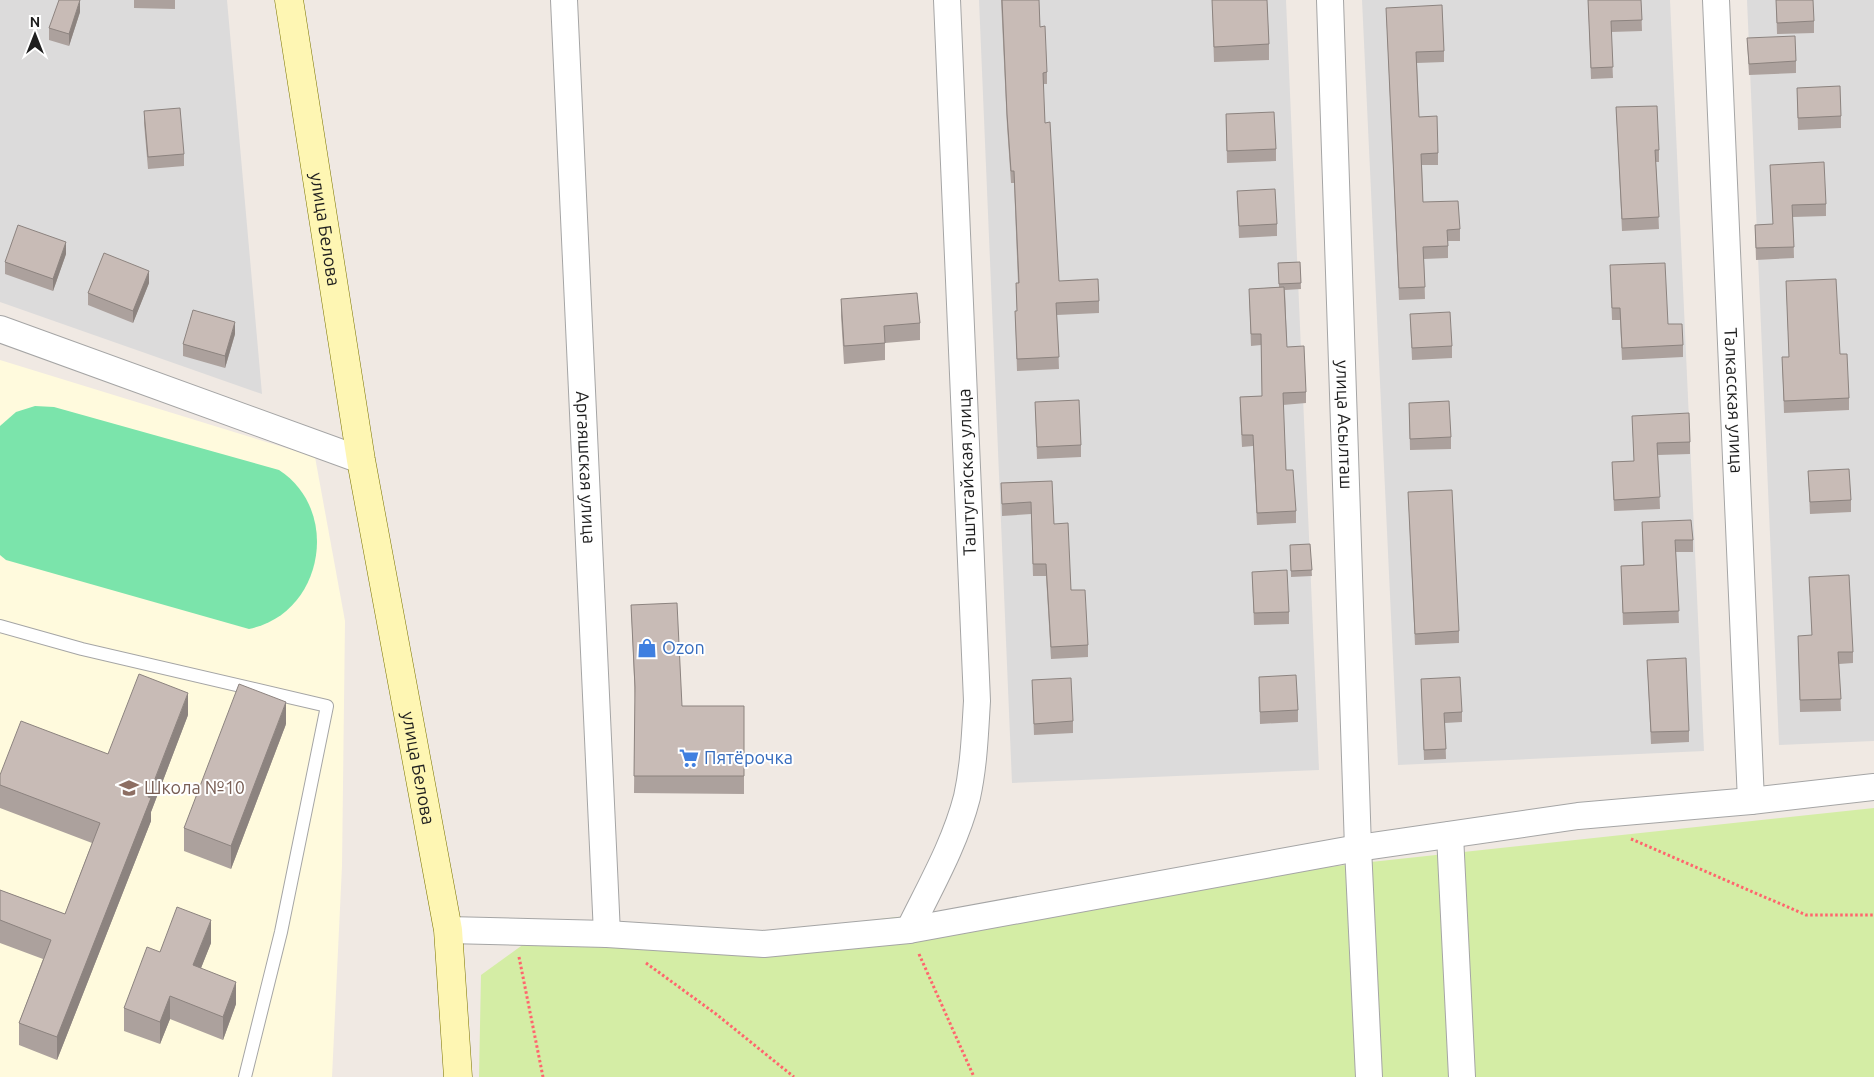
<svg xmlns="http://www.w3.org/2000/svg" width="1874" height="1077" viewBox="0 0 1874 1077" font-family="Ubuntu,sans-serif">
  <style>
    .residential { fill: #dcdbdb }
    .education { fill: #fffadd }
    .grass { fill: #d4eda5 }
    .pitch { fill: #7be4ab }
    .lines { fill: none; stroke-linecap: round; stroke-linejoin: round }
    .lane-casing { stroke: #a5a5a5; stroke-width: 14 }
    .street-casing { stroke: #a5a5a5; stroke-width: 28 }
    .secondary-casing { stroke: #7a7400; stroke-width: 29 }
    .path { stroke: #ff656d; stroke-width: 3; stroke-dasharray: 2.5 2.5; stroke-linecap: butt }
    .lane { stroke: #fff; stroke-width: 12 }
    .street { stroke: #fff; stroke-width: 26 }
    .secondary { stroke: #fef6b3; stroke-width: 28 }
    .wall { fill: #aca19d }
    .shaded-wall { fill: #8c837f }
    .building { fill: #c8bbb6; stroke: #8c837f }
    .labels { text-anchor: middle; stroke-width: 4; stroke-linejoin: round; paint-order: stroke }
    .street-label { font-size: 18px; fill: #1e1e1e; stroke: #fff }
    .shop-label { font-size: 18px; fill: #366cbe; stroke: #fff; text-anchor: start }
    .education-label { font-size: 18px; fill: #785e54; stroke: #fff; text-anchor: start }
  </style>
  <rect width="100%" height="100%" fill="#f0e9e3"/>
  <g class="residential">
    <polygon points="0,0 227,0 262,394 0,302"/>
    <polygon points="979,0 1286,0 1319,770 1012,783"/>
    <polygon points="1362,0 1670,0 1704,751 1398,765"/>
    <polygon points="1747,0 1874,0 1874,741 1779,745"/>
  </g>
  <polygon class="education" points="0,360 315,457 345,621 342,866 332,1077 0,1077"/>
  <polygon class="grass" points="1874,808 1874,1077 479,1077 481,975 528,941 777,931 1371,862"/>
  <path class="pitch" d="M35 406 54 407 279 470C342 511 323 614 249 629L6 560 0 555V426L16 412Z"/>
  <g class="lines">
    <defs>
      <polyline id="lane" points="0,626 82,649 327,706 281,932 245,1077"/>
      <g id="street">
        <path id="s1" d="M564 0 607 934"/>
        <path id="s2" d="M1330 0 1358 848 1369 1077"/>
        <path id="s3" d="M1716 0 1751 801"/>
        <polyline points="0,329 361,460"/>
        <polyline points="1450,835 1462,1077"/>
        <polyline points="448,930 607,934 764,944 909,930 1358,848 1578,816 1751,801 1874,787"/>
        <path d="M909 930C930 887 955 844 967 797 974 765 975 733 977 701L947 0"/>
      </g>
      <g id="secondary">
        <path id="s4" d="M289 0 361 460 448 930 458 1077"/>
      </g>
    </defs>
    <use href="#lane" class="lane-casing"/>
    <use href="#street" class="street-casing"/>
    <use href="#secondary" class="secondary-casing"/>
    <g class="path">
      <polyline points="1631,839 1806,915 1874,915"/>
      <polyline points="919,954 974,1077"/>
      <polyline points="519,957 543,1077"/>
      <polyline points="646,963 716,1014 794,1077"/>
    </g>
    <use href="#lane" class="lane"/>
    <use href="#street" class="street"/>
    <use href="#secondary" class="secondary"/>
  </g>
  <g class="wall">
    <polygon points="134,0 175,0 175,9 134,8"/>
    <polygon points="1001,0 1039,0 1040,27 1047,72 1047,84 1043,84 1045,123 1059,281 1099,301 1099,313 1057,315 1059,369 1017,371 1015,311 1017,311 1016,283 1018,283 1014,183 1011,183 1007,126"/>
    <polygon points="1212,0 1267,0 1269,44 1269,60 1214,62"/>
    <polygon points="1588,0 1641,0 1642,31 1611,32 1613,78 1591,79"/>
    <polygon points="1776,0 1814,21 1814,33 1777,34"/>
    <polygon points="1386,8 1444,51 1444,62 1417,63 1419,117 1438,153 1438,165 1422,165 1423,202 1460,229 1460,241 1448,241 1448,258 1424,259 1425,299 1399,300"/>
    <polygon points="80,12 69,46 49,40 49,28"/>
    <polygon points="1747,38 1796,61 1796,73 1749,75"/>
    <polygon points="1797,88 1841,116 1841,128 1798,130"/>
    <polygon points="1616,107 1659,150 1659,162 1656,162 1659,229 1622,231"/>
    <polygon points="144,111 184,154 184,166 148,169 144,123"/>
    <polygon points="1226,114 1276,149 1276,161 1227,163"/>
    <polygon points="1770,165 1826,204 1826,216 1793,217 1794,258 1756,260 1755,225 1773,224"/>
    <polygon points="1237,191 1277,224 1277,236 1239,238"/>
    <polygon points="66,254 53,291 5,274 5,262"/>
    <polygon points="1300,262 1301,289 1285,290 1287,347 1306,392 1306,403 1283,405 1286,470 1296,511 1296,523 1257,525 1253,446 1242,447 1240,409 1240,397 1262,396 1261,345 1251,346 1249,289 1279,287 1278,263"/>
    <polygon points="1610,265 1683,345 1683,357 1622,360 1620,320 1612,320"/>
    <polygon points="1786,281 1840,354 1849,398 1849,410 1784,413 1782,357 1789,357"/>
    <polygon points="149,283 133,323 88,305 88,293"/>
    <polygon points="841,299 920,323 920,340 885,343 885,360 844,364 841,316"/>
    <polygon points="1410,314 1452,346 1452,358 1412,360"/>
    <polygon points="235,334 225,368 183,356 183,344"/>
    <polygon points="1035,402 1081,445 1081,457 1037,459"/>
    <polygon points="1409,403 1451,437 1451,449 1410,450"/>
    <polygon points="1632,416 1690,442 1690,454 1658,455 1660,509 1614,511 1612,462 1634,461"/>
    <polygon points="1808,471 1851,500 1851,512 1810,514"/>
    <polygon points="1052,481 1054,524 1071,590 1088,645 1088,657 1051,659 1046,576 1033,576 1031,514 1002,516 1001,483"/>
    <polygon points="1408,492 1459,631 1459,643 1415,645"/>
    <polygon points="1642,522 1693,540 1693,552 1676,552 1679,623 1623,625 1621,566 1643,565"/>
    <polygon points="1310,544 1312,576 1291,577 1290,545"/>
    <polygon points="1252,572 1289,612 1289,624 1254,625"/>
    <polygon points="1809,577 1853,652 1853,663 1839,664 1841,711 1800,712 1798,636 1812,636"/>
    <polygon points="631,605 682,706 744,706 744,794 634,793 635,701"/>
    <polygon points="1647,660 1689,731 1689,742 1651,744"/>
    <polygon points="1259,677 1298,710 1298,722 1260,724"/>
    <polygon points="1421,679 1462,712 1462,722 1445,723 1446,759 1424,760"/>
    <polygon points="1032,680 1073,721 1073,733 1034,735"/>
    <polygon points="188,715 151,812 151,821 57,1060 19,1045 19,1023 43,959 0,943 0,890 65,914 92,843 0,808 0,775 108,754"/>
    <polygon points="286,724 231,869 184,851 184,828"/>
    <polygon points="211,943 201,968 236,1004 223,1040 170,1019 160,1044 124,1031 124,1008 160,952"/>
  </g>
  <g class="shaded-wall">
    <polygon points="80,0 80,12 69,46 69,34"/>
    <polygon points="66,242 66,254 53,291 53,279"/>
    <polygon points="149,271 149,283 133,323 133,311"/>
    <polygon points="235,322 235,334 225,368 225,356"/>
    <polygon points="188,693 188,715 151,812 151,821 57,1060 57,1037"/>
    <polygon points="286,702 286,724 231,869 231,846"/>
    <polygon points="211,920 211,943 193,988 193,965"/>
    <polygon points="236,982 236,1004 223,1040 223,1017"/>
    <polygon points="170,996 170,1019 160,1044 160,1022"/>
  </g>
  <g class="building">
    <polygon points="59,0 80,0 69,34 49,28"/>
    <polygon points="1002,0 1039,0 1040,27 1045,26 1047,72 1043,73 1045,123 1050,122 1059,281 1098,279 1099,301 1056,303 1059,357 1017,359 1015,311 1017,311 1016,283 1019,283 1014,171 1011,171 1007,114"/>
    <polygon points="1212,0 1267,0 1269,44 1214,47"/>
    <polygon points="1588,0 1641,0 1642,20 1611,21 1613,67 1591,68"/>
    <polygon points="1776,0 1813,0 1814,21 1777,23"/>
    <polygon points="1442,5 1444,51 1416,52 1419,117 1437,116 1438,153 1421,154 1423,202 1458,201 1460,229 1447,230 1448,246 1423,247 1425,287 1399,288 1386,8"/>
    <polygon points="1795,36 1796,61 1749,64 1747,38"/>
    <polygon points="1840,86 1841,116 1798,118 1797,88"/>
    <polygon points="1657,106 1659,150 1655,150 1659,217 1622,219 1616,107"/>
    <polygon points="180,108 184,154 148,157 144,111"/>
    <polygon points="1274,112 1276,149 1227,151 1226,114"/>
    <polygon points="1824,162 1826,204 1792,205 1794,247 1756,248 1755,225 1773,224 1770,165"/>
    <polygon points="1275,189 1277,224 1239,226 1237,191"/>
    <polygon points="18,225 66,242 53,279 5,262"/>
    <polygon points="104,253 149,271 133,311 88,293"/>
    <polygon points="1300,262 1301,283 1279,284 1278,263"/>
    <polygon points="1665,263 1668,324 1682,324 1683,345 1622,348 1620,308 1612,308 1610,265"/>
    <polygon points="1836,279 1840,354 1847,354 1849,398 1784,401 1782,357 1789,357 1786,281"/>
    <polygon points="1284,287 1287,347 1304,346 1306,392 1283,393 1286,470 1293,470 1296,511 1257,513 1253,435 1242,435 1240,397 1262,396 1261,334 1251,334 1249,289"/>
    <polygon points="917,293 920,323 884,326 885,343 844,346 841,299"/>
    <polygon points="193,310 235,322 225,356 183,344"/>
    <polygon points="1450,312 1452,346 1412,348 1410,314"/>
    <polygon points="1079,400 1081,445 1037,447 1035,402"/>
    <polygon points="1449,401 1451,437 1410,439 1409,403"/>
    <polygon points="1689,413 1690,442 1657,443 1660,497 1614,500 1612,462 1634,461 1632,416"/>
    <polygon points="1849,469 1851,500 1810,502 1808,471"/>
    <polygon points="1052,481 1054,524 1068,523 1071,590 1085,590 1088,645 1051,647 1046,564 1033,564 1031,502 1002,504 1001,483"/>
    <polygon points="1452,490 1459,631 1415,634 1408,492"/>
    <polygon points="1691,520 1693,540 1675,540 1679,611 1623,613 1621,566 1644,565 1642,522"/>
    <polygon points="1310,544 1312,570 1291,571 1290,545"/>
    <polygon points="1287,570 1289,612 1254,613 1252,572"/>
    <polygon points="1849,575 1853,652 1838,652 1841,699 1800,700 1798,636 1812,635 1809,577"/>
    <polygon points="677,603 682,706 744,706 744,776 634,776 635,687 631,605"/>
    <polygon points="1686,658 1689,731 1651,732 1647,660"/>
    <polygon points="139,674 188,693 148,797 151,798 57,1037 19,1023 51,940 0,920 0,890 65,914 100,823 0,785 0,775 21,721 108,754"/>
    <polygon points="1296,675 1298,710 1260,712 1259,677"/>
    <polygon points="1460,677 1462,712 1444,713 1446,749 1424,750 1421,679"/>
    <polygon points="1071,678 1073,721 1034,724 1032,680"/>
    <polygon points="239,684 286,702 231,846 184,828"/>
    <polygon points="177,907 211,920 193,965 236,982 223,1017 170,996 160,1022 124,1008 147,947 160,952"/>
  </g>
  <defs>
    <symbol id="shop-bare" viewBox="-9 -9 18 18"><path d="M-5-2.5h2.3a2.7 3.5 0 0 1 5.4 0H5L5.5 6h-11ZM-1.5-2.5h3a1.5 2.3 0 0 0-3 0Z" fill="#3f7fe0" stroke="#fff" stroke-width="2.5" paint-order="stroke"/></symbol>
    <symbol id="supermarket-bare" viewBox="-9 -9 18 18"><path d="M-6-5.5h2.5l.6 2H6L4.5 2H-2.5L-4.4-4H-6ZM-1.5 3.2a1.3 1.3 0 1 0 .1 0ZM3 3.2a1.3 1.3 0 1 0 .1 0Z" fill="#3f7fe0" stroke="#fff" stroke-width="2.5" paint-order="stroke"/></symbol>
    <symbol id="school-bare" viewBox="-9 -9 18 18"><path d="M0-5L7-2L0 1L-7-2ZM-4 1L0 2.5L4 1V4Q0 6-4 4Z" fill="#8d6e63" stroke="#fff" stroke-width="2.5" paint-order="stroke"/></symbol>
  </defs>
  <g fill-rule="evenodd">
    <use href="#shop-bare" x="633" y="634" width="28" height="28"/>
    <use href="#supermarket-bare" x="675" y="744" width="28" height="28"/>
    <use href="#school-bare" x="115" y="774" width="28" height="28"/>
  </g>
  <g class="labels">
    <g class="street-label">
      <text dy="6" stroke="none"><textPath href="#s4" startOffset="232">улица Белова</textPath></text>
      <text dy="6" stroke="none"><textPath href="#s3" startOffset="401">Талкасская улица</textPath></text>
      <text dy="6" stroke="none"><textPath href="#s2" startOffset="425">улица Асылташ</textPath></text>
      <text dy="6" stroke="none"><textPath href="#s1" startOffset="468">Аргаяшская улица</textPath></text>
      <text transform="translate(967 472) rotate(-92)" y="6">Таштугайская улица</text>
      <text dy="6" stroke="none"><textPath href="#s4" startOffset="779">улица Белова</textPath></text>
    </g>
    <g class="shop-label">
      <text x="662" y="654">Ozon</text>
      <text x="704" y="764">Пятёрочка</text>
    </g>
    <g class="education-label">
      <text x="144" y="794">Школа №10</text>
    </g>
  </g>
  <g transform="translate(35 35)" stroke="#ffffff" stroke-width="4" paint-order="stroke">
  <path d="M0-4L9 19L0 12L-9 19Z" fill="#1e1e1e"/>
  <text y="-8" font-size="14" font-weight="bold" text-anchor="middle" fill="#1e1e1e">N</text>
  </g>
</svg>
